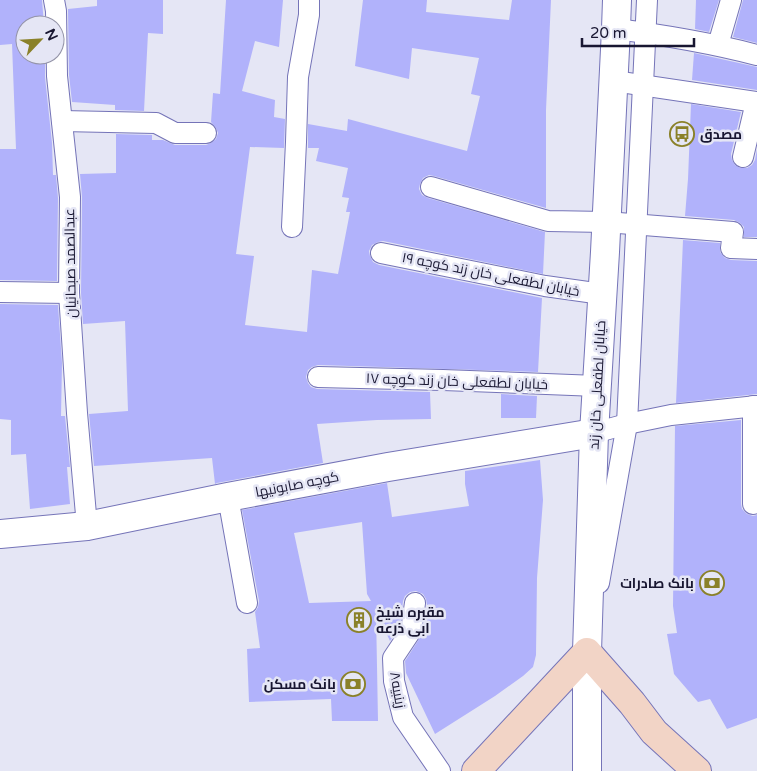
<svg xmlns="http://www.w3.org/2000/svg" width="757" height="771" viewBox="0 0 757 771" font-family="'Varela Round',Cairo,sans-serif">
  <style>
    .building { fill: #b1b2fb; fill-rule: evenodd }
    .lines { fill: none; stroke-linecap: round; stroke-linejoin: round }
    .service-casing { stroke: #7574b8; stroke-width: 22 }
    .minor-casing { stroke: #7574b8; stroke-width: 30 }
    .tertiary-casing { stroke: #7574b8; stroke-width: 30 }
    .secondary-casing { stroke: #7574b8; stroke-width: 30 }
    .service { stroke: #fff; stroke-width: 20 }
    .minor { stroke: #fff; stroke-width: 28 }
    .tertiary { stroke: #fff; stroke-width: 28 }
    .secondary { stroke: #f2d4c6; stroke-width: 28 }
    .labels { text-anchor: middle; stroke-width: 5; stroke-linejoin: round; paint-order: stroke }
    .poi-label { font-size: 14px; font-weight: bold; fill: #181631; stroke: #e5e6f5; text-anchor: start }
    .street-label { font-size: 14px; fill: #181631; stroke: #e5e6f5 }
  </style>
  <rect width="100%" height="100%" fill="#e5e6f5"/>
  <g class="building">
    <polygon points="0,0 42,0 44,25 25,25 25,55 45,55 45,77 52,143 53,175 56,175 58,198 57,281 0,280 0,149 16,149 12,44 0,45"/>
    <polygon points="97,0 163,0 163,34 148,33 144,111 115,110 115,105 72,102 69,75 68,9 97,6"/>
    <polygon points="226,0 283,0 279,47 255,41 242,91 275,100 274,117 285,119 284,148 250,147 236,254 254,256 245,325 307,332 312,270 338,274 350,212 346,212 349,198 342,197 348,168 316,161 319,148 308,148 308,124 347,131 348,119 467,151 480,96 471,94 479,58 412,48 409,79 355,66 363,0 427,0 426,12 509,20 512,0 551,0 546,110 546,208 434,176 429,175 423,178 420,184 419,189 422,195 428,198 545,232 543,274 383,241 378,242 372,245 369,251 370,256 373,262 379,265 542,298 538,372 318,365 312,367 308,370 306,377 308,383 311,387 317,389 430,392 431,419 377,420 317,424 323,463 217,483 215,484 212,458 94,466 89,414 128,411 125,321 83,324 81,293 82,197 80,174 116,173 116,134 152,135 152,140 163,140 175,145 206,145 211,143 216,139 218,133 216,128 211,122 213,93 220,94"/>
    <polygon points="696,0 719,0 709,32 695,29"/>
    <polygon points="743,0 757,0 757,43 733,37"/>
    <polygon points="694,53 757,67 757,90 692,80"/>
    <polygon points="691,104 741,112 731,154 732,160 735,165 740,168 747,168 752,165 755,160 757,149 757,237 744,237 744,227 740,223 734,220 685,216 688,179"/>
    <polygon points="683,240 720,243 720,252 725,258 731,260 757,261 757,394 676,403"/>
    <polygon points="0,304 58,305 62,363 61,416 65,416 70,467 67,467 70,504 30,509 26,454 11,455 11,420 0,419"/>
    <polygon points="501,394 537,396 536,418 501,418"/>
    <polygon points="741,420 741,504 742,509 747,514 753,516 757,515 757,718 727,729 710,699 698,702 674,674 667,634 677,633 673,606 675,426"/>
    <path d="M540 460 543 500 537 578 536 655 533 667 523 676 495 696 435 734 406 673 405 661 423 633 427 605 426 599 423 594 416 591 410 592 405 596 403 601 400 627 390 641 376 612 378 721H332L331 699 249 702 247 649 260 648 255 612 258 607 259 601 242 510 387 483 392 517 469 506 465 484V471ZM362 522 367 594 371 601 309 603 294 533Z"/>
  </g>
  <g class="lines">
    <defs>
      <g id="service">
        <polyline points="54,0 56,11 57,76 70,197 69,293 77,413 87,526"/>
        <path d="M616 29C664 35 711 43 757 55"/>
        <polyline points="718,45 731,0"/>
        <polyline points="614,81 756,102 743,157"/>
        <polyline points="62,121 156,123 175,133 206,133"/>
        <polyline points="431,187 548,221 606,222 733,232 731,248 757,249"/>
        <polyline points="292,227 296,142 298,77 309,15 309,0"/>
        <polyline points="381,253 545,286 602,294"/>
        <polyline points="0,292 69,293"/>
        <polyline points="318,377 443,380 597,386"/>
        <polyline points="753,406 753,504"/>
        <polyline points="594,433 627,424 671,415 757,406"/>
        <polyline points="228,497 247,603"/>
        <polyline points="599,583 627,424 647,0"/>
        <polyline points="415,603 411,631 393,658 394,681 403,717 440,771"/>
      </g>
      <polyline id="minor" points="0,534 87,526 228,497 388,467 594,433"/>
      <polyline id="tertiary" points="587,771 587,652 594,433 605,252 616,29 617,0"/>
      <polyline id="secondary" points="476,771 587,652 632,703 654,732 697,771"/>
    </defs>
    <use href="#service" class="service-casing"/>
    <use href="#minor" class="minor-casing"/>
    <use href="#tertiary" class="tertiary-casing"/>
    <use href="#secondary" class="secondary-casing"/>
    <use href="#service" class="service"/>
    <use href="#minor" class="minor"/>
    <use href="#tertiary" class="tertiary"/>
    <use href="#secondary" class="secondary"/>
  </g>
  <defs>
    <symbol id="bus-ring" viewBox="-11 -11 22 22"><circle r="9.5" fill="#e5e6f5" stroke="#8a8129" stroke-width="1.5"/><path d="M-5-6H5V4H4V6H2V4H-2V6H-4V4H-5ZM-3.5-4V0h7V-4ZM-3.5 1.2v1.5H-2V1.2ZM2 1.2v1.5H3.5V1.2Z" fill="#8a8129"/></symbol>
    <symbol id="bank-ring" viewBox="-11 -11 22 22"><circle r="9.5" fill="#e5e6f5" stroke="#8a8129" stroke-width="1.5"/><path d="M-6-4H6V4H-6ZM0-2.3a2.3 2.3 0 1 0 0 4.6a2.3 2.3 0 1 0 0-4.6Z" fill="#8a8129"/></symbol>
    <symbol id="building-ring" viewBox="-11 -11 22 22"><circle r="9.5" fill="#e5e6f5" stroke="#8a8129" stroke-width="1.5"/><path d="M-4-6H4V6H1V3H-1V6H-4ZM-2.5-4.3h1.7v1.8h-1.7ZM.8-4.3h1.7v1.8H.8ZM-2.5-1h1.7V.8h-1.7ZM.8-1h1.7V.8H.8Z" fill="#8a8129"/></symbol>
  </defs>
  <g fill-rule="evenodd">
    <use href="#bus-ring" x="668" y="120" width="28" height="28"/>
    <use href="#bank-ring" x="698" y="569" width="28" height="28"/>
    <use href="#building-ring" x="345" y="606" width="28" height="28"/>
    <use href="#bank-ring" x="339" y="670" width="28" height="28"/>
  </g>
  <g class="labels">
    <g class="poi-label">
      <text x="700" y="139">مصدق</text>
      <text x="694" y="588" text-anchor="end">بانک صادرات</text>
      <text x="376" y="617">مقبره شیخ<tspan x="376" dy="16">ابی ذرعه</tspan></text>
      <text x="336" y="689" text-anchor="end">بانک مسکن</text>
    </g>
    <g class="street-label">
      <text transform="translate(70 263) rotate(-91)" y="5">عبدالصمد صبحانیان</text>
      <text transform="translate(491 274) rotate(11)" y="5">خیابان لطفعلی خان زند کوچه ۱۹</text>
      <text transform="translate(457 381) rotate(2)" y="5">خیابان لطفعلی خان زند کوچه ۱۷</text>
      <text transform="translate(597 385) rotate(-87)" y="5">خیابان لطفعلی خان زند</text>
      <text transform="translate(297 484) rotate(-11)" y="5">کوچه صابونیها</text>
      <text transform="translate(398 690) rotate(80)" y="5">زینبیه۸</text>
    </g>
  </g>
  <g transform="translate(40 40) rotate(65)"><circle r="24" fill="#e5e6f5" stroke="#9393a7"/>
  <path d="M0-4L9 19L0 12L-9 19Z" fill="#8a8129"/>
  <text y="-8" font-size="14" font-weight="bold" text-anchor="middle" fill="#181631">N</text>
  </g>
  <path d="M582 38v8h112v-8" fill="none" stroke="#181631" stroke-width="2.5"/>
  <text x="590" y="38" font-size="15" fill="#181631" stroke="#e5e6f5" stroke-width="4" paint-order="stroke">20 m</text>
</svg>
